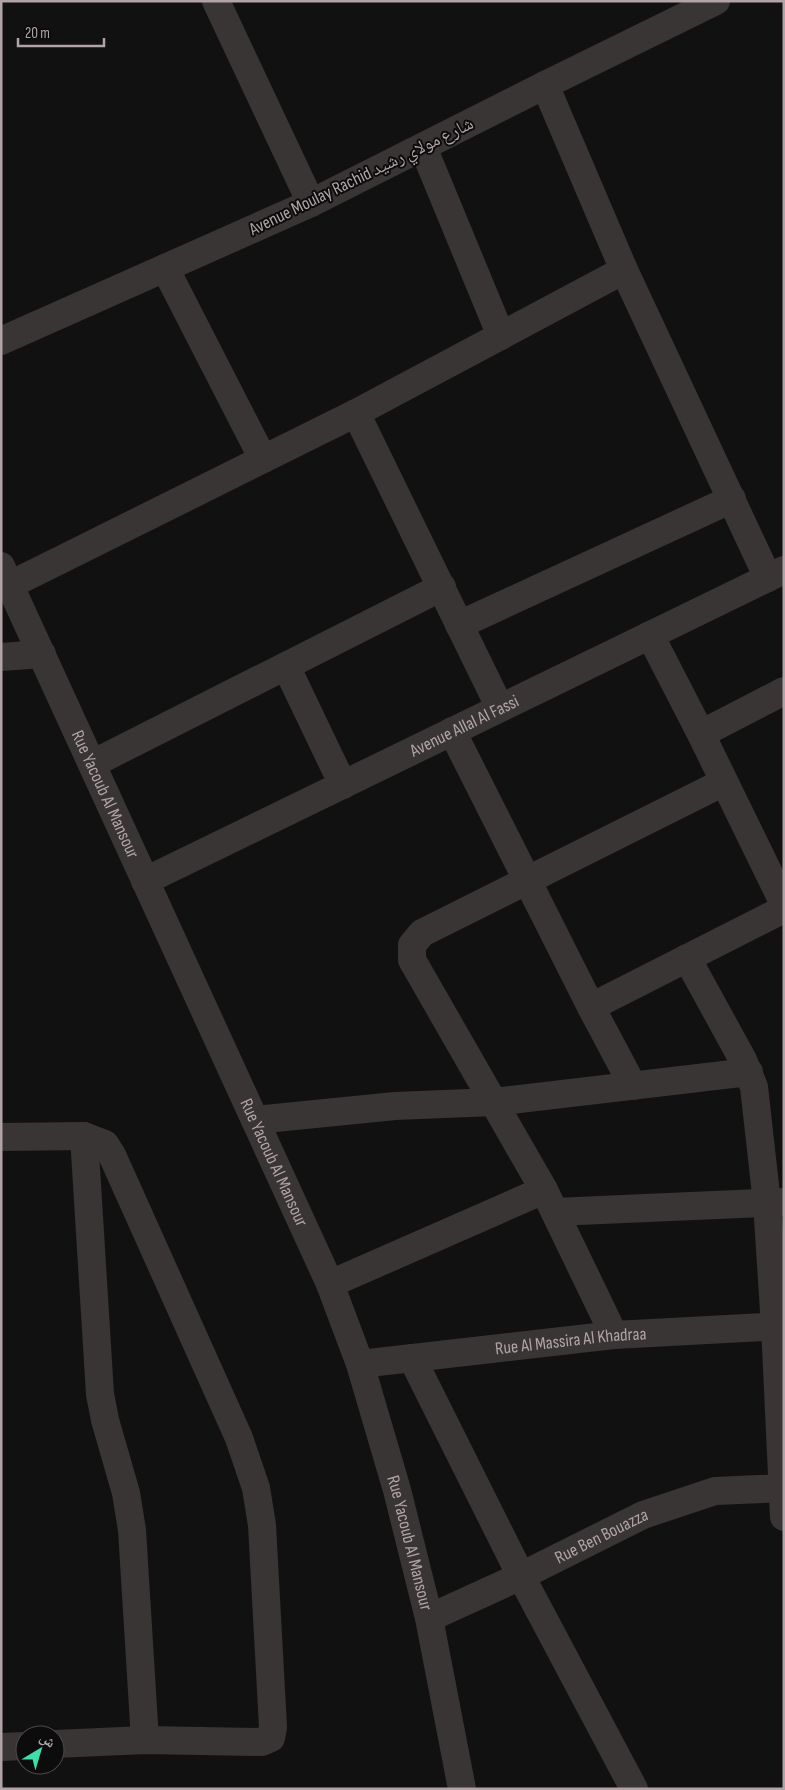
<svg xmlns="http://www.w3.org/2000/svg" width="785" height="1790" viewBox="0 0 785 1790" font-family="'Sofia Sans Condensed','Noto Naskh Arabic',sans-serif">
  <style>
    .lines { fill: none; stroke-linecap: round; stroke-linejoin: round }
    .minor { stroke: #393535; stroke-width: 28 }
    .labels { text-anchor: middle; stroke-width: 4; stroke-linejoin: round; paint-order: stroke }
    .street-label { font-size: 18px; fill: #b1a4a8; stroke: #0d0c0c }
  </style>
  <rect width="100%" height="100%" fill="#121111"/>
  <g class="lines">
    <g class="minor">
      <polyline points="216,1 311,203"/>
      <polyline points="423,147 501,336"/>
      <polyline points="165,268 263,459"/>
      <polyline points="624,270 768,578"/>
      <polyline points="1,341 311,203 545,85 716,1"/>
      <path id="s1" d="M1 566 330 1284 360 1364 397 1490 429 1618 462 1789"/>
      <polyline points="10,585 356,413"/>
      <polyline points="459,625 732,499"/>
      <polyline points="650,635 701,734 784,904"/>
      <polyline points="1,657 42,654"/>
      <polyline points="286,666 343,785"/>
      <polyline points="500,708 356,413 624,270 545,85"/>
      <polyline points="452,731 591,1007 633,1086"/>
      <polyline points="701,734 784,691"/>
      <polyline points="92,764 442,587"/>
      <path id="s2" d="M145 881 784 570"/>
      <polyline points="687,958 743,1060 754,1087 767,1203 775,1326 784,1517"/>
      <polyline points="591,1007 784,909"/>
      <polyline points="255,1120 395,1106 494,1102 749,1072"/>
      <polyline points="84,1136 100,1394 105,1420 126,1493 132,1530 145,1740"/>
      <polyline points="1,1137 84,1136 105,1144 112,1155 239,1438 256,1488 262,1525 273,1727 271,1738 262,1742 145,1740 55,1744"/>
      <polyline points="555,1212 784,1202"/>
      <polyline points="330,1284 544,1190"/>
      <polyline points="614,1335 544,1190 412,960 412,945 422,933 724,782"/>
      <polyline points="412,1358 521,1576 634,1789"/>
      <path id="s3" d="M360 1364 614 1335 784 1326"/>
      <path id="s4" d="M429 1618 521 1576 643 1515 715 1491 784 1488"/>
      <polyline points="1,1747 25,1746"/>
    </g>
  </g>
  <g class="labels">
    <g class="street-label">
      <text transform="translate(361 176) rotate(-26)" y="6">Avenue Moulay Rachid شارع مولاي رشيد</text>
      <text dy="6" stroke="none"><textPath href="#s2" startOffset="355">Avenue Allal Al Fassi</textPath></text>
      <text dy="6" stroke="none"><textPath href="#s1" startOffset="251">Rue Yacoub Al Mansour</textPath></text>
      <text dy="6" stroke="none"><textPath href="#s1" startOffset="656">Rue Yacoub Al Mansour</textPath></text>
      <text dy="6" stroke="none"><textPath href="#s3" startOffset="212">Rue Al Massira Al Khadraa</textPath></text>
      <text dy="6" stroke="none"><textPath href="#s4" startOffset="191">Rue Ben Bouazza</textPath></text>
      <text dy="6" stroke="none"><textPath href="#s1" startOffset="1061">Rue Yacoub Al Mansour</textPath></text>
    </g>
  </g>
  <rect width="785" height="1790" fill="none" stroke="#b1a4a8" stroke-width="5"/>
  <g transform="translate(40 1750) rotate(38)"><circle r="24" fill="#0d0c0c" stroke="#4f494a"/>
  <path d="M0-4L9 19L0 12L-9 19Z" fill="#3fdcac"/>
  <text y="-8" font-size="14" font-weight="bold" text-anchor="middle" fill="#b1a4a8">ش</text>
  </g>
  <path d="M18 38v8h86v-8" fill="none" stroke="#b1a4a8" stroke-width="2.5"/>
  <text x="25" y="38" font-size="15" fill="#b1a4a8" stroke="#0d0c0c" stroke-width="4" paint-order="stroke">20 m</text>
</svg>
